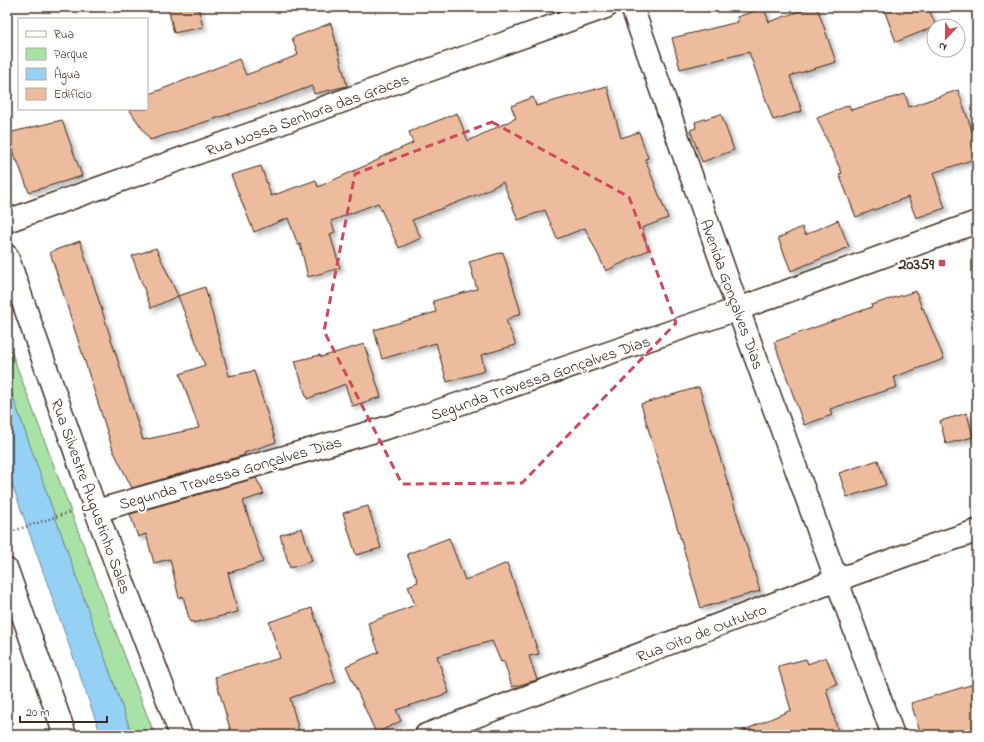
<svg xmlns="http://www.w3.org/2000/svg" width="984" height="742" viewBox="0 0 984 742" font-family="'Indie Flower',sans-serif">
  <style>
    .green { fill: #a8e2a6; stroke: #728662 }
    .water { fill: #94d1f5; stroke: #708e9f }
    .building { fill: #edbb9e; stroke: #3b2a1e; filter: url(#shadow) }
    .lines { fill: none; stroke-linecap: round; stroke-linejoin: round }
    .minor-casing { stroke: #3b2a1e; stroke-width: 25 }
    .tertiary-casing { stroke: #3b2a1e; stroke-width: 25 }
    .secondary-casing { stroke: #3b2a1e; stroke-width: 25 }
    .path { stroke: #3b2a1e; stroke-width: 2.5; stroke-dasharray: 1 3; stroke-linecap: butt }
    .minor { stroke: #fff; stroke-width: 22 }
    .tertiary { stroke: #fff; stroke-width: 22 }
    .secondary { stroke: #fff; stroke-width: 22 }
    .marked { fill: none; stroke: #d1495b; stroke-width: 3; stroke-dasharray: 8 5; stroke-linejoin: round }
    .poi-dot { fill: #d1495b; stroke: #fff; stroke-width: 1.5 }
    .labels { text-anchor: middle; stroke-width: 4; stroke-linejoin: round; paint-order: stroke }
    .street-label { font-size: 16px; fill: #3b2a1e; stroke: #fff }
    .poi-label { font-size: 16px; font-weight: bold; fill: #3b2a1e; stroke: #fff; text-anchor: end }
  </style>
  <defs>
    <filter id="shadow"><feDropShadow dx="3.5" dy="3.5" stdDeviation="2" flood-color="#0004"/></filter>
  </defs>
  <rect width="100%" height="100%" fill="#fff"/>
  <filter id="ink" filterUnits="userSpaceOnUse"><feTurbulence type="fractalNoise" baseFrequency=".025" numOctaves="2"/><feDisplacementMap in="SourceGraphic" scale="8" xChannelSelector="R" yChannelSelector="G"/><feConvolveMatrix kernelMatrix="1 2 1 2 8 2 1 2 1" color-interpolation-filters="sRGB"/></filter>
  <g filter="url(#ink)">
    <polygon class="green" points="7,340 145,710 155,735 132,735 7,380"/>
    <polygon class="water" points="7,380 132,735 101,735 7,470"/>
    <g class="building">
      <polygon points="168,7 198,7 203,27 174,33"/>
      <polygon points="811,7 817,7 836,62 790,76 802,111 773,120 749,52 680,69 672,38 738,22 737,17 764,8 769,22"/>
      <polygon points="883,7 928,7 936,26 896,42"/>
      <polygon points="331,23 347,86 314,94 312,86 260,105 260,104 150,140 129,109 147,109 147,95 239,59 246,75 298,55 292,38"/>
      <polygon points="607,86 621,138 639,132 648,158 645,159 668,218 642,228 648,250 606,271 585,228 557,239 545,210 518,220 503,182 479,194 412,220 421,238 399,248 378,203 331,221 335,232 330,234 340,268 308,277 300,244 298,245 288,218 254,232 231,175 261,166 271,196 316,180 318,187 380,159 379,158 413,143 409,132 457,113 468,141 516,118 511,106 533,97 536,106"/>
      <polygon points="958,90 977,145 977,158 933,173 945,208 916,218 908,197 856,217 839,174 842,173 817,118 849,105 851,110 905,94 909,107"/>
      <polygon points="721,114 734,150 702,162 690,130 696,128 695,122"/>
      <polygon points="62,120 82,176 29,192 17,160 15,160 8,133"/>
      <polygon points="838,220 849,247 791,271 778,238 802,227 805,235"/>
      <polygon points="80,241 143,440 199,428 180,374 205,365 178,296 205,287 229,376 254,371 276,442 244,453 245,455 132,488 113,450 50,252"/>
      <polygon points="156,248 178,296 151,308 132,256"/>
      <polygon points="503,252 521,313 506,320 516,345 481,355 485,371 447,382 436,343 382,359 374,330 436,312 433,301 477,289 469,262"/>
      <polygon points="916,291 922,309 923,308 944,359 894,377 897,387 830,409 832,415 804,425 774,342 872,307 871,305"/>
      <polygon points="364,344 381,397 352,406 345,384 307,399 295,361 320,355 321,357"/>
      <polygon points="699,387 760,591 701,608 641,404"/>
      <polygon points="967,413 973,437 946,444 940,421"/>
      <polygon points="878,460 886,485 847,497 839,473"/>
      <polygon points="256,478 264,494 243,501 263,562 228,573 238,612 193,623 193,621 190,622 183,596 179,598 170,559 154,563 146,534 138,537 130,514"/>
      <polygon points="368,506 381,548 356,555 343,513"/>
      <polygon points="302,528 312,561 290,568 280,535"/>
      <polygon points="449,538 465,580 507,563 539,654 529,656 537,680 512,687 504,661 501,662 492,641 437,656 449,693 396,710 401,721 376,733 346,666 379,652 368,623 415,605 408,586 418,582 407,554"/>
      <polygon points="312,608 336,682 290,698 300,735 232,735 215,677 280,658 269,622"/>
      <polygon points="826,657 837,684 826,688 839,735 733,735 791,710 778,666 806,659 808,664"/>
      <polygon points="977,683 977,735 921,735 911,703"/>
    </g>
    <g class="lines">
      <defs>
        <g id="minor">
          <polyline points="7,221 606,7"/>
          <polyline points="96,511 403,423 738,309"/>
          <polyline points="837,580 931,546 977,531"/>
        </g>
        <g id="tertiary">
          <polyline points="632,7 738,309 893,735"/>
          <polyline points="7,256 96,511 181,735"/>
          <polyline points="738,309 977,222"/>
          <polyline points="426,735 837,580"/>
        </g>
        <polyline id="secondary" points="7,570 65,735"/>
      </defs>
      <use href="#minor" class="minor-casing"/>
      <use href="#tertiary" class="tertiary-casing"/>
      <use href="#secondary" class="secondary-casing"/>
      <polyline class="path" points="7,533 70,512"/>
      <use href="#minor" class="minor"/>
      <use href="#tertiary" class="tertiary"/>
      <use href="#secondary" class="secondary"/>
    </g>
  </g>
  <path class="marked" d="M492 122 629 197 676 323 522 483 402 484 324 331 355 174Z"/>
  <rect class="poi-dot" x="938" y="259" width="8" height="8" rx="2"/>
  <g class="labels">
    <g class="street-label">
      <text transform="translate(307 114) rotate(-20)" y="6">Rua Nossa Senhora das Gracas</text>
      <text transform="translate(733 294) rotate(70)" y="6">Avenida Gonçalves Dias</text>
      <text transform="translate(540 377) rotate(-19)" y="6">Segunda Travessa Gonçalves Dias</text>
      <text transform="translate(230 472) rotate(-16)" y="6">Segunda Travessa Gonçalves Dias</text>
      <text transform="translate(92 496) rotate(70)" y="6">Rua Silvestre Augustinho Sales</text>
      <text transform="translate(701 632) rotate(-21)" y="6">Rua Oito de Outubro</text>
    </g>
    <g class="poi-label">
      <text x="934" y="269">20359</text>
    </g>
  </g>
  <rect width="984" height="742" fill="none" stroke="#fff" stroke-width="24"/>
  <rect x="12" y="12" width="960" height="718" fill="none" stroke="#3b2a1e" stroke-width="1.5" filter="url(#ink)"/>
  <rect x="18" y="18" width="130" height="92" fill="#ffffff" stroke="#b1aaa5"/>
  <rect x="26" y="31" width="20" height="6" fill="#ffffff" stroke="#b1aaa5"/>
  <text x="54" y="38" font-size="12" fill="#3b2a1e">Rua</text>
  <rect x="26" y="48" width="20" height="12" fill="#a8e2a6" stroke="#b1aaa5"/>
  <text x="54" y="58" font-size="12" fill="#3b2a1e">Parque</text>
  <rect x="26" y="68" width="20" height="12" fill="#94d1f5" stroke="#b1aaa5"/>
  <text x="54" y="78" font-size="12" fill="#3b2a1e">Água</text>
  <rect x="26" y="88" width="20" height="12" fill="#edbb9e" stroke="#b1aaa5"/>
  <text x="54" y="98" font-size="12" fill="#3b2a1e">Edifício</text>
  <g transform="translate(946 38) rotate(202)"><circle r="19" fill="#ffffff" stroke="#b1aaa5"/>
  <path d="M0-3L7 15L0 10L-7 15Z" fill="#d1495b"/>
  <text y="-6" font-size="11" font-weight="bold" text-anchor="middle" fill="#3b2a1e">N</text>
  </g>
  <path d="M20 716v6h87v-6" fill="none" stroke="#3b2a1e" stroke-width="2"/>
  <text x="26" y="716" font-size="12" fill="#3b2a1e" stroke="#ffffff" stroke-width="3" paint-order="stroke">20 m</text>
</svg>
